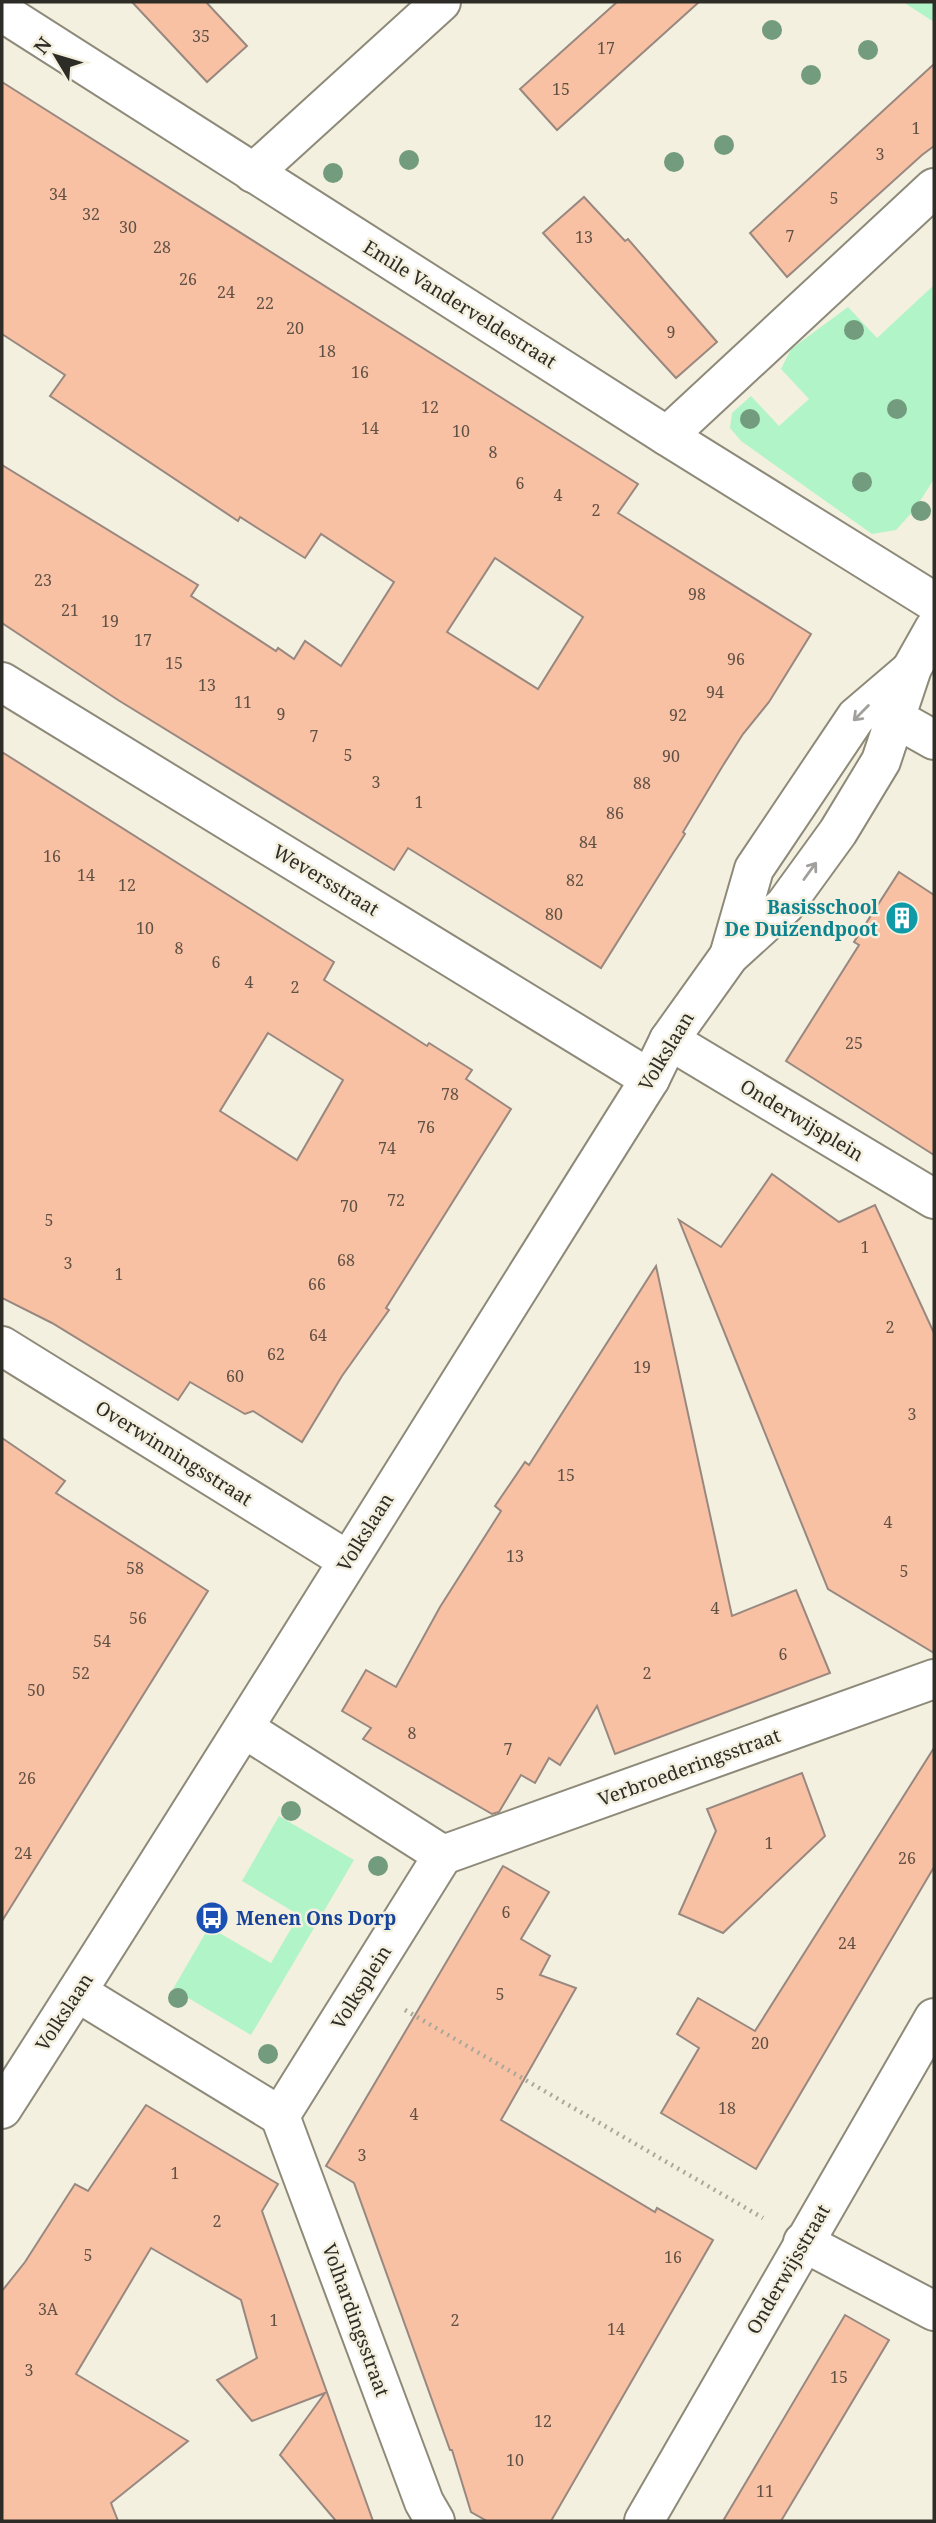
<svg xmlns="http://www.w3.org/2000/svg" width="936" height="2523" viewBox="0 0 936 2523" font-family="'Noto Serif',serif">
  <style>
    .green { fill: #b1f4c7 }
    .building { fill: #f9c1a3; stroke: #988880; stroke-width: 2; fill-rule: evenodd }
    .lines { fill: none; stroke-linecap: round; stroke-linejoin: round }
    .minor-casing { stroke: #8e8a7a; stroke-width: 42 }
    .path { stroke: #aba79a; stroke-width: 4.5; stroke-dasharray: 2 5; stroke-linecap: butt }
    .minor { stroke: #fff; stroke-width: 38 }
    .tree { fill: #739b7e }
    .oneway { stroke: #a1a09d }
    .labels { text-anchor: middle; stroke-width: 5; stroke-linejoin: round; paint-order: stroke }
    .number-label { font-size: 16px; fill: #615145 }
    .street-label { font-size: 19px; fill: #2e2c26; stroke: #f4f0df }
    .culture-label { font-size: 19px; font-weight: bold; fill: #0d838f; stroke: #f4f0df; text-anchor: end }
    .transit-label { font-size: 19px; font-weight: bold; fill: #164399; stroke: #f4f0df; text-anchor: start }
  </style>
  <rect width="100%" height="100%" fill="#f4f0df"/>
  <g class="green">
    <polygon points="903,2 934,2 934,22"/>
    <polygon points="934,285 934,479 915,509 896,530 872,534 741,441 730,428 732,413 751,396 779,426 809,399 781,369 791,349 848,307 877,338"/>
    <polygon points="279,1816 354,1860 251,2035 173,1989 209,1927 271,1963 299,1915 242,1881"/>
  </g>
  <g class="building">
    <polygon points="132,2 206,2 247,46 207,82"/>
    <polygon points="617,2 699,2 557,130 520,89"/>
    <polygon points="934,64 934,146 922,155 787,277 750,233"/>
    <path d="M2 82 638 484 618 513 811 634 769 702 743 734 722 767 683 832 685 834 601 968 408 848 394 870 118 700 2 623V465L198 585 191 596 276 651 278 648 294 659 305 641 341 666 394 582 321 534 305 558 240 517 238 521 50 396 65 375 2 334ZM495 558 583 617 538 689 447 632Z"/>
    <polygon points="584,197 625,241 628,239 717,342 676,378 543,233"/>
    <path d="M2 752 334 962 324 980 427 1046 429 1043 472 1070 466 1079 511 1109 386 1308 389 1310 342 1376 302 1442 253 1411 245 1414 190 1382 178 1400 52 1323 2 1298ZM268 1033 343 1080 297 1160 220 1111Z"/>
    <polygon points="899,872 934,895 934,1155 786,1061 859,945 854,942"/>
    <polygon points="772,1174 839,1222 875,1205 934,1333 934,1653 828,1589 679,1220 721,1247"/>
    <polygon points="656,1266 732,1616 796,1590 830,1673 615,1754 597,1706 560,1765 549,1758 535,1783 521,1775 499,1812 492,1814 363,1739 371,1728 342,1711 366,1670 396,1687 440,1607 501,1511 495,1506 525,1462 529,1465"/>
    <polygon points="2,1438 65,1481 56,1493 208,1591 2,1921"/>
    <polygon points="934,1748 934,1867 756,2169 661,2113 699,2048 677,2034 698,1998 755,2031"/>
    <polygon points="802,1773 825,1836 723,1933 679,1914 716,1831 707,1809"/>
    <polygon points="503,1866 549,1892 521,1939 550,1956 540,1975 576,1988 501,2120 655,2212 657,2208 713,2240 551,2521 487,2521 471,2512 452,2450 450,2450 354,2183 326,2166"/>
    <polygon points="146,2105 278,2184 262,2211 373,2521 336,2521 280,2455 325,2393 252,2421 217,2380 257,2358 241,2300 151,2248 76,2374 188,2441 111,2503 118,2521 2,2521 2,2291 25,2262 75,2184 88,2191"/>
    <polygon points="845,2315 889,2340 781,2521 723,2521"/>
  </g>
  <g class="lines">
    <defs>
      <g id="minor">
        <polyline points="2,12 667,436 934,602"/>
        <polyline points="253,173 441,2"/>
        <polyline points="667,436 934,188"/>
        <polyline points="2,682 650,1079"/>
        <polyline points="895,718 934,740"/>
        <polyline points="729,956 754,869 856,717 911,670"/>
        <polyline points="669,1040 934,1199"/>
        <polyline points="2,1346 347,1560"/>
        <polyline points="443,1855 934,1679"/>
        <polyline points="77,1992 280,2116 443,1855 245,1729"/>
        <path d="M2 2109C221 1768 434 1422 650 1079L669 1040 729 956 785 905 838 832 881 761 912 668 934 629"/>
        <polyline points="280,2116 424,2502 435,2521"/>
        <polyline points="803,2242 934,2311"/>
        <polyline points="644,2521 934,2018"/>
      </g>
    </defs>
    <use href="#minor" class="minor-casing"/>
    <polyline class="path" points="405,2010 763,2218"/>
    <use href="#minor" class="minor"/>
  </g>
  <g class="tree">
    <circle cx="772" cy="30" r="10"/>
    <circle cx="868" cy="50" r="10"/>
    <circle cx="811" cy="75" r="10"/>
    <circle cx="724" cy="145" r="10"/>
    <circle cx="409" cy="160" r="10"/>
    <circle cx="674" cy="162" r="10"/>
    <circle cx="333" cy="173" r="10"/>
    <circle cx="854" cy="330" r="10"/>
    <circle cx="897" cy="409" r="10"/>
    <circle cx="750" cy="419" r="10"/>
    <circle cx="862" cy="482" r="10"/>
    <circle cx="921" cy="511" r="10"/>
    <circle cx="291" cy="1811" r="10"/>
    <circle cx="378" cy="1866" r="10"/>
    <circle cx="178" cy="1998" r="10"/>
    <circle cx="268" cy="2054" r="10"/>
  </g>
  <defs><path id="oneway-shaft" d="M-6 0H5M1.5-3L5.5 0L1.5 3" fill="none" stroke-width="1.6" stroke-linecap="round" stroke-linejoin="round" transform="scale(1.75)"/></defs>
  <g class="oneway">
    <use href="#oneway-shaft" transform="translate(861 713) rotate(135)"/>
    <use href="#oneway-shaft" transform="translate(810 871) rotate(-54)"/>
  </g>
  <defs>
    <symbol id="building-disc" viewBox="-11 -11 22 22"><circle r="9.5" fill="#0f9aa8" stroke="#f4f0df"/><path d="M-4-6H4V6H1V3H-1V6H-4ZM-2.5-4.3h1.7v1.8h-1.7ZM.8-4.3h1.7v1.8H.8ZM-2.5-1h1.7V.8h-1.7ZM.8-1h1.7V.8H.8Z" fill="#fff"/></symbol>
    <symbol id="bus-disc" viewBox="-11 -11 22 22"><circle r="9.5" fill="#1a4fb4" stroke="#f4f0df"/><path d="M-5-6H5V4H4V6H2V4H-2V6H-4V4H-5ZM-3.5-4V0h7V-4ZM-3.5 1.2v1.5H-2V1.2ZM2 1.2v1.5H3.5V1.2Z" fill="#fff"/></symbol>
  </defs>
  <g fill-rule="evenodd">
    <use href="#building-disc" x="883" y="899" width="38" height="38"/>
    <use href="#bus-disc" x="193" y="1899" width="38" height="38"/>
  </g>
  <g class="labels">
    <g class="number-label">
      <text x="201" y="42">35</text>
      <text x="606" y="54">17</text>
      <text x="561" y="95">15</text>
      <text x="916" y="134">1</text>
      <text x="880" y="160">3</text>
      <text x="58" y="200">34</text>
      <text x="834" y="204">5</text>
      <text x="91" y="220">32</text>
      <text x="128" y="233">30</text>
      <text x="790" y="242">7</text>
      <text x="584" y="243">13</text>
      <text x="162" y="253">28</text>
      <text x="188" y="285">26</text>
      <text x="226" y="298">24</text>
      <text x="265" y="309">22</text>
      <text x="295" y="334">20</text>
      <text x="671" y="338">9</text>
      <text x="327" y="357">18</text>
      <text x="360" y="378">16</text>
      <text x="430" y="413">12</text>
      <text x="370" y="434">14</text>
      <text x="461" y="437">10</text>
      <text x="493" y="458">8</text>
      <text x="520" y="489">6</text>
      <text x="558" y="501">4</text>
      <text x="596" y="516">2</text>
      <text x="43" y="586">23</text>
      <text x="697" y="600">98</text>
      <text x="70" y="616">21</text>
      <text x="110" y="627">19</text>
      <text x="143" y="646">17</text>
      <text x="736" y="665">96</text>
      <text x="174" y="669">15</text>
      <text x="207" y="691">13</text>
      <text x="715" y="698">94</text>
      <text x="243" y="708">11</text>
      <text x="281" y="720">9</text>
      <text x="678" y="721">92</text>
      <text x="314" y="742">7</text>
      <text x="348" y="761">5</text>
      <text x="671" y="762">90</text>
      <text x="376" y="788">3</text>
      <text x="642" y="789">88</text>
      <text x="419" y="808">1</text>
      <text x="615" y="819">86</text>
      <text x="588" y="848">84</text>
      <text x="52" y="862">16</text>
      <text x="86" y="881">14</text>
      <text x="575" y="886">82</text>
      <text x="127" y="891">12</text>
      <text x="554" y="920">80</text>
      <text x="145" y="934">10</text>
      <text x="179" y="954">8</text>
      <text x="216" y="968">6</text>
      <text x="249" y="988">4</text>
      <text x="295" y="993">2</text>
      <text x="854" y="1049">25</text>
      <text x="450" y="1100">78</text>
      <text x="426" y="1133">76</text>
      <text x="387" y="1154">74</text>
      <text x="396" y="1206">72</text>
      <text x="349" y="1212">70</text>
      <text x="49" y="1226">5</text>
      <text x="865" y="1253">1</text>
      <text x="346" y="1266">68</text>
      <text x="68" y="1269">3</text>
      <text x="119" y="1280">1</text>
      <text x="317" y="1290">66</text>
      <text x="890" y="1333">2</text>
      <text x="318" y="1341">64</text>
      <text x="276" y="1360">62</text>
      <text x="642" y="1373">19</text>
      <text x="235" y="1382">60</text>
      <text x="912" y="1420">3</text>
      <text x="566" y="1481">15</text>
      <text x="888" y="1528">4</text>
      <text x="515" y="1562">13</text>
      <text x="135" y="1574">58</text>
      <text x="904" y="1577">5</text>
      <text x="715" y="1614">4</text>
      <text x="138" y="1624">56</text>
      <text x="102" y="1647">54</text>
      <text x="783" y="1660">6</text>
      <text x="81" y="1679">52</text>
      <text x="647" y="1679">2</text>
      <text x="36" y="1696">50</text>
      <text x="412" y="1739">8</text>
      <text x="508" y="1755">7</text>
      <text x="27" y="1784">26</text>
      <text x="769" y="1849">1</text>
      <text x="23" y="1859">24</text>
      <text x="907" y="1864">26</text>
      <text x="506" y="1918">6</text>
      <text x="847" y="1949">24</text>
      <text x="500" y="2000">5</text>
      <text x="760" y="2049">20</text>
      <text x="727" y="2114">18</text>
      <text x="414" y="2120">4</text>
      <text x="362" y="2161">3</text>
      <text x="175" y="2179">1</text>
      <text x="217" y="2227">2</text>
      <text x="88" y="2261">5</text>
      <text x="673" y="2263">16</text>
      <text x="48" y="2315">3A</text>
      <text x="274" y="2326">1</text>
      <text x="455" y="2326">2</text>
      <text x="616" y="2335">14</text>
      <text x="29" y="2376">3</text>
      <text x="839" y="2383">15</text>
      <text x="543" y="2427">12</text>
      <text x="515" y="2466">10</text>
      <text x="765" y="2497">11</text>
    </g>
    <g class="street-label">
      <text transform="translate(460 304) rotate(32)" y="7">Emile Vanderveldestraat</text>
      <text transform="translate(326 880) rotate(31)" y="7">Weversstraat</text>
      <text transform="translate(666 1051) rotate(-59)" y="7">Volkslaan</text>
      <text transform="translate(802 1120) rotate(31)" y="7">Onderwijsplein</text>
      <text transform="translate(174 1453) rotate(32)" y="7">Overwinningsstraat</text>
      <text transform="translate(365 1532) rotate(-58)" y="7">Volkslaan</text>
      <text transform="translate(689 1767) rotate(-20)" y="7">Verbroederingsstraat</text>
      <text transform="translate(361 1987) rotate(-58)" y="7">Volksplein</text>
      <text transform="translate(64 2012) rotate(-57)" y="7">Volkslaan</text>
      <text transform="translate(788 2269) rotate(-60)" y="7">Onderwijsstraat</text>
      <text transform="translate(356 2320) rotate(70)" y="7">Volhardingsstraat</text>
    </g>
    <g class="culture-label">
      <text x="878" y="914">Basisschool<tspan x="878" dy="22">De Duizendpoot</tspan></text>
    </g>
    <g class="transit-label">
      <text x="236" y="1925">Menen Ons Dorp</text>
    </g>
  </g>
  <rect width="936" height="2523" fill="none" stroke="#2e2c26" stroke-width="7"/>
  <g transform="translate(56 56) rotate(308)" stroke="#f4f0df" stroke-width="5" paint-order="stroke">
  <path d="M0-5L12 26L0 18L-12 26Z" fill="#2e2c26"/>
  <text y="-10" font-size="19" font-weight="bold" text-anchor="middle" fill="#2e2c26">N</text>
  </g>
</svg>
